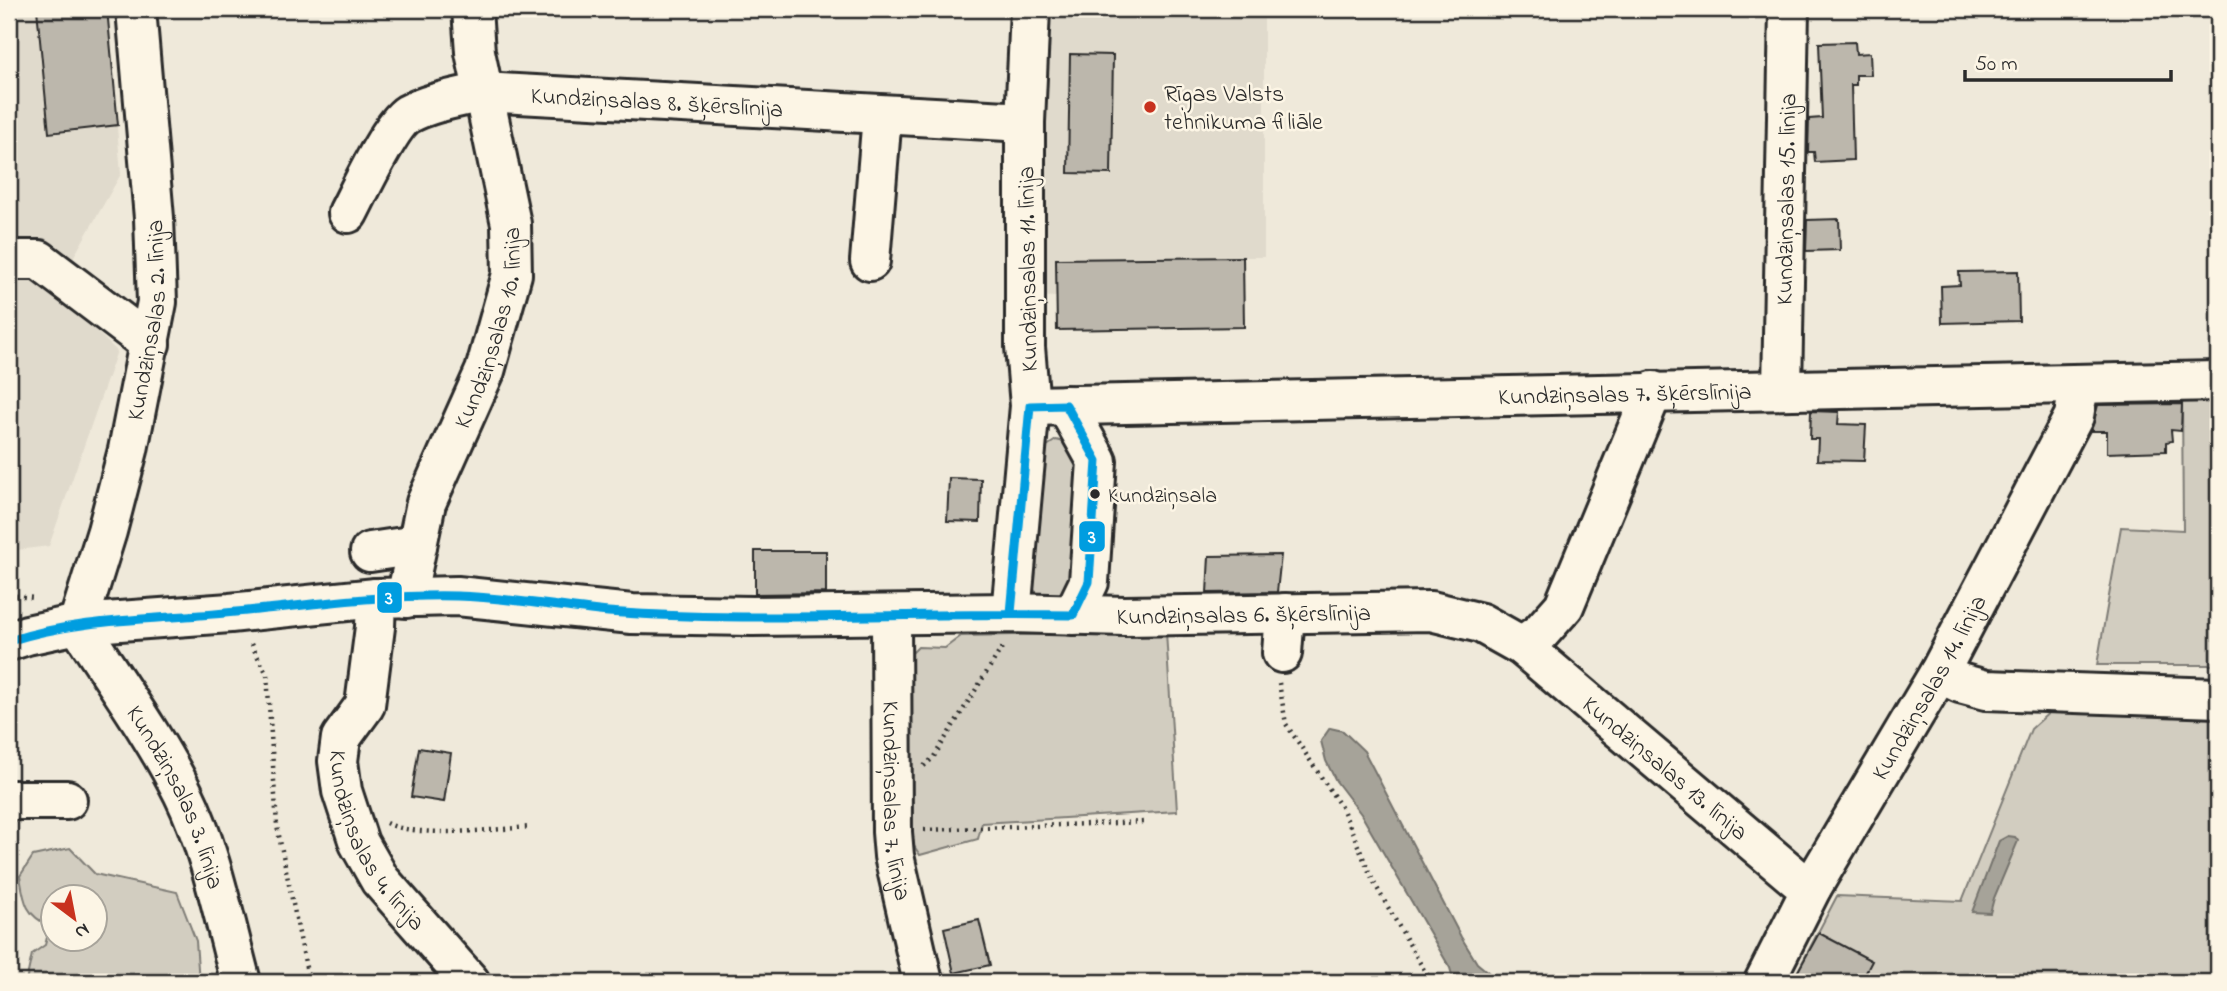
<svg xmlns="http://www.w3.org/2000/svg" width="2227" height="991" viewBox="0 0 2227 991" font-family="'Indie Flower',sans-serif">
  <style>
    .built { fill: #e0dacc }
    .green { fill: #d2cdc0; stroke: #7e7c76; stroke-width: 2; fill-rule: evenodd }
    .water { fill: #a6a399; stroke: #75736d; stroke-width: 2 }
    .building { fill: #bcb7ac; stroke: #2b2b2b; stroke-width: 2 }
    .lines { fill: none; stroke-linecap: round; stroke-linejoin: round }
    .minor-casing { stroke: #2b2b2b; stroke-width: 44 }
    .path { stroke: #2b2b2b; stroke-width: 4.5; stroke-dasharray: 2 5; stroke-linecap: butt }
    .minor { stroke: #fcf5e5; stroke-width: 38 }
    .bus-1-casing { stroke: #fcf5e5; stroke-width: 14 }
    .bus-1 { stroke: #009de0; stroke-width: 9 }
    .poi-dot { fill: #c8321e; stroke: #fcf5e5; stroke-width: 2.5 }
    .bus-dot { fill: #2b2b2b; stroke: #fcf5e5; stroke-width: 2.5 }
    .labels { text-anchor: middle; stroke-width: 5; stroke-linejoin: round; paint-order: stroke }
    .bus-label { font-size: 22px; fill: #2b2b2b; stroke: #fcf5e5; text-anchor: start }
    .poi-label { font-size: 24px; fill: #2b2b2b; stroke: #fcf5e5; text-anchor: start }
    .street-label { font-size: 24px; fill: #2b2b2b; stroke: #fcf5e5 }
    .line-badge { stroke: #fcf5e5; stroke-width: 2.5 }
    .badge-label { font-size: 19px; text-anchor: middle; font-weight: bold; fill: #fff }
  </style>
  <rect width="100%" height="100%" fill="#efe9da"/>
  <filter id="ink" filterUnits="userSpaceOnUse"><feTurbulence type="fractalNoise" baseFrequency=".0143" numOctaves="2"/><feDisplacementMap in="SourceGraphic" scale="14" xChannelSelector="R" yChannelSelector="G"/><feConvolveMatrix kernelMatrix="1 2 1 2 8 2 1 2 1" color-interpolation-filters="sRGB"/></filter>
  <g filter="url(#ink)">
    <g class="built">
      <polygon points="9,9 107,9 121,174 54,291 117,351 49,546 9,551"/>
      <polygon points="1037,9 1264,9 1264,257 1243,257 1244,327 1057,330 1057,297 1032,296"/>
    </g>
    <g class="green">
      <polygon points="2218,395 2218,665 2097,665 2121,527 2183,530 2182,396"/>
      <path d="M1056 440 1068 443 1078 457 1070 581 1059 595 1052 599C1041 597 1036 594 1030 584L1044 448Z"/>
      <polygon points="1166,632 1177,811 982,823 978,839 920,855 908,837 907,658 918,647 945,648 961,636"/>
      <polygon points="2064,699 2218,705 2218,982 1792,982 1837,896 1962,901 2031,729"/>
      <path d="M70 848 95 874 177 892 196 941 199 982H26L32 954 45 945 50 926C25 915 24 901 20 876L33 856ZM52 897H94V939H52Z"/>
    </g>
    <g class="water">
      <polygon points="1330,728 1343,731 1364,751 1461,937 1477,963 1500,982 1454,982 1450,968 1361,814 1336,781 1326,761 1321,741"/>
      <polygon points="2008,836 2015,837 2018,841 1994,898 1990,913 1972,912 1999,841"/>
    </g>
    <g class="building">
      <polygon points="37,9 107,9 118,125 49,133"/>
      <polygon points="1855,42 1856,54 1870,53 1871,75 1856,75 1856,85 1851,85 1853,160 1815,162 1814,152 1808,152 1809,119 1822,118 1819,43"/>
      <polygon points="1070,54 1113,55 1111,174 1068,173"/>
      <polygon points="1839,219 1840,250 1806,251 1807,220"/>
      <polygon points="1243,257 1244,327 1057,330 1056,259"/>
      <polygon points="2018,271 2019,321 1942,323 1941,286 1960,285 1959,272"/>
      <polygon points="2182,404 2181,431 2171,430 2172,441 2166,442 2166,451 2107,453 2107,431 2091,431 2098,405"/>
      <polygon points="1811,411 1839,412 1838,424 1866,425 1864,461 1817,460 1818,439 1810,439"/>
      <polygon points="949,478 981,479 980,522 947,521"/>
      <polygon points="755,551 826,551 826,593 755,594"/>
      <polygon points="1281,555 1277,592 1207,593 1209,556"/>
      <polygon points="419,748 451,753 444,802 411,797"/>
      <polygon points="979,920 990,965 954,973 944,928"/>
      <polygon points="1819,933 1872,961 1861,982 1815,982 1797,973"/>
    </g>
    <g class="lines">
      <defs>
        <g id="minor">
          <path id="s1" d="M348 213C359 192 390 125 408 114 431 102 458 98 482 92L1025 122"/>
          <polyline points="9,260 39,260 150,344"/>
          <polyline points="870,261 882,115"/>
          <path id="s2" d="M1782 390 1789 9"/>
          <polyline points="1066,405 1097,461 1089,582 1073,615"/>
          <path id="s3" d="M1030 406 2218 381"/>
          <polyline points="370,552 417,545"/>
          <path id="s4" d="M376 598 375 627 365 705 341 738 338 761 342 791 359 843 380 880 470 982"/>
          <path id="s5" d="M406 598 426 503 485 371 512 274 511 224 475 52 472 9"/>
          <polyline points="1011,613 1030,406 1025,347 1025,122 1030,9"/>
          <path id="s6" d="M891 615 892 832 894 856 923 982"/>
          <path id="s7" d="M78 624 107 531 128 450 157 302 154 218 136 9"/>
          <path id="s8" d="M78 624C113 679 154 735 183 793 210 847 225 923 241 982"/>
          <path id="s9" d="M9 641 27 635 78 624 230 613 376 598 457 596 632 614 752 616 1011 613 1125 616 1431 611 1481 623 1522 646 1797 879 1812 887"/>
          <polyline points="1522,646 1540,633 1564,606 1653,391"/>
          <polyline points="1282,653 1285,613"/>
          <polyline points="1939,673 1960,683 1986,690 2218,698"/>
          <polyline points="9,800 67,800"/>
          <path id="s10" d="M1764 982 1812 887 1939 673 2074 416 2079 385"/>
        </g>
      </defs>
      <use href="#minor" class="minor-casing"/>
      <g class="path">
        <polyline points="9,595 34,598"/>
        <polyline points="251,644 267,674 277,826 309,982"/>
        <polyline points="1279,683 1286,724 1343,810 1373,881 1431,982"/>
        <polyline points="924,766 933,758 1003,646"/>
        <path d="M386 823C419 839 494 829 531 827"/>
        <polyline points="924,830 1145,822"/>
      </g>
      <use href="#minor" class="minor"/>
      <defs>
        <path id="bus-1" d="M9 641C71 621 135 620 200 615 285 609 371 594 457 596 501 597 546 605 590 610 622 614 654 615 687 616 815 620 944 612 1073 615L1089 582 1097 461 1066 405 1030 406 1011 613"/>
      </defs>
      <use href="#bus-1" class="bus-1-casing"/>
      <use href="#bus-1" class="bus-1"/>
    </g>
  </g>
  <circle class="poi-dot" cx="1150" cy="107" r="7"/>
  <circle class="bus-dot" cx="1095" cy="494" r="6"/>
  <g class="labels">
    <g class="bus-label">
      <text x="1108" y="502">Kundziņsala</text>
    </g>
    <g class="poi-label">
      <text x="1164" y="101">Rīgas Valsts<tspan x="1164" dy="28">tehnikuma filiāle</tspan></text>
    </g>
    <g class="street-label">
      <text dy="8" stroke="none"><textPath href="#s1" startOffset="369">Kundziņsalas 8. šķērslīnija</textPath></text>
      <text dy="8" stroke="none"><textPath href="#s2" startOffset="191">Kundziņsalas 15. līnija</textPath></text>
      <text transform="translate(1027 269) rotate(-91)" y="8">Kundziņsalas 11. līnija</text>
      <text dy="8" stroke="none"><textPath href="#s7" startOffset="313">Kundziņsalas 2. līnija</textPath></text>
      <text dy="8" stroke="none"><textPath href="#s5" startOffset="285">Kundziņsalas 10. līnija</textPath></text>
      <text dy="8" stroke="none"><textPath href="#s3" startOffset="595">Kundziņsalas 7. šķērslīnija</textPath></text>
      <text dy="8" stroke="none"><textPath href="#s9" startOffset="1239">Kundziņsalas 6. šķērslīnija</textPath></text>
      <text dy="8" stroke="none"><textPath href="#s10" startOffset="338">Kundziņsalas 14. līnija</textPath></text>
      <text dy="8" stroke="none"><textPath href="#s9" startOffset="1713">Kundziņsalas 13. līnija</textPath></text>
      <text dy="8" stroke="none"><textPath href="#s8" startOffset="200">Kundziņsalas 3. līnija</textPath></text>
      <text dy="8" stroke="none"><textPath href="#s6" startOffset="186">Kundziņsalas 7. līnija</textPath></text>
      <text dy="8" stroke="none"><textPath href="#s4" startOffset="261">Kundziņsalas 4. līnija</textPath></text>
    </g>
  </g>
  <g class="line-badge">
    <rect x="1078" y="520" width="28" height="33" rx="7" fill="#009de0"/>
    <rect x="376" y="581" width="27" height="33" rx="7" fill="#009de0"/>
  </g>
  <g class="badge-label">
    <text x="1092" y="543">3</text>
    <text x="389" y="604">3</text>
  </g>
  <rect width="2227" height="991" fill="none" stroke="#fcf5e5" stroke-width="35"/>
  <rect x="18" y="18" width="2192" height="956" fill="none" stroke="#2b2b2b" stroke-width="2.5" filter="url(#ink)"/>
  <g transform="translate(74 918) rotate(148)"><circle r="33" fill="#fcf5e5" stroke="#a8a49b" stroke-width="2"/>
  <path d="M0-5L12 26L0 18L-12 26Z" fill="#c8321e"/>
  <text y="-10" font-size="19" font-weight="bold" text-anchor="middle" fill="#2b2b2b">N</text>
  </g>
  <path d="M1965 70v10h206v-10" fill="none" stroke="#2b2b2b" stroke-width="3.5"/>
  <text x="1975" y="70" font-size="21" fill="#2b2b2b" stroke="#fcf5e5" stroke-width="5" paint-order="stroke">50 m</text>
</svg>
